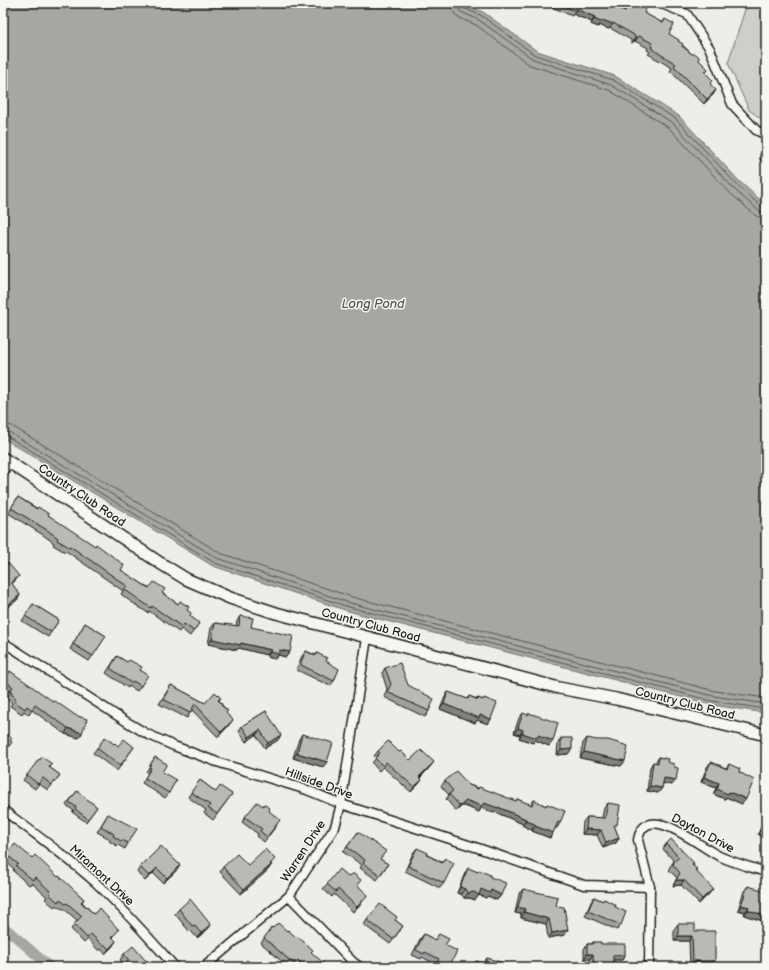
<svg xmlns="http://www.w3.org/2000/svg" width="769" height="970" viewBox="0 0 769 970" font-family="'Balsamiq Sans',sans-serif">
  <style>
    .green { fill: #cececb; stroke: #757574 }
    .water { fill: #a6a6a3; stroke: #6f6f6d }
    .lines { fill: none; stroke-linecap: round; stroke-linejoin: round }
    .shore { stroke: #535352; stroke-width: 1 }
    .canal { stroke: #a6a6a3; stroke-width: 10 }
    .street-casing { stroke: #1c1c1c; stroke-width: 11 }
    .secondary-casing { stroke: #1c1c1c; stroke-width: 14 }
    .street { stroke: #f6f6f2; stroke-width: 8 }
    .secondary { stroke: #f6f6f2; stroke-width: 11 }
    .wall { fill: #9f9f9d; stroke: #1c1c1c }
    .shaded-wall { fill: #82827f; stroke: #1c1c1c }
    .building { fill: #b9b9b6; stroke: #1c1c1c }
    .labels { text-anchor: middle; stroke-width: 3; stroke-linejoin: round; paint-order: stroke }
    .street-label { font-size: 12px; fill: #1c1c1c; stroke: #f6f6f2 }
    .water-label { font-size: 13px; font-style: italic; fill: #535352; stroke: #f6f6f2 }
  </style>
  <rect width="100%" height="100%" fill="#edede9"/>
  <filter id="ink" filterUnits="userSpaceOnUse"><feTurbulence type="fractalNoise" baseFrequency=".025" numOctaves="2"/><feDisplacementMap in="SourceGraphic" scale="8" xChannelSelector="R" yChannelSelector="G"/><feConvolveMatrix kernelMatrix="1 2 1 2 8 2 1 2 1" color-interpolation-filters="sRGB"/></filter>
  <g filter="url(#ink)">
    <polygon class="green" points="747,3 766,3 766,122 749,110 728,63"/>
    <polygon class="water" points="3,3 462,3 483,12 537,51 615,76 679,116 740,182 766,205 766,713 712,705 348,611 213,566 3,438"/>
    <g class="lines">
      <g class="shore">
        <polyline points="451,3 453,11 457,17 476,25 530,65 609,90 669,128 730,193 756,216 766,219"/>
        <polyline points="457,3 458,8 461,12 479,20 533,59 611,85 673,123 734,189 759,211 766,213"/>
        <polyline points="462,3 464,8 482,16 535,55 613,80 676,119 737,185 762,207 766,208"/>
        <polyline points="3,424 12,426 220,553 352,597 715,691 766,698"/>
        <polyline points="3,430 9,432 217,558 350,603 713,696 766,704"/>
        <polyline points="3,435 7,436 215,563 349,607 712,701 766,709"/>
      </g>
      <polyline class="canal" points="3,926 50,967"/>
      <defs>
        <g id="street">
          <polyline points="659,3 687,14 710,49 732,104 756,130 766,135"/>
          <polyline points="3,473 9,461"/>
          <polyline points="3,642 127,722 147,734 174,746 217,762 307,790 341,804 478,848 584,885 650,887"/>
          <path d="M3 810C34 833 66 856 95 882 123 908 149 938 175 967"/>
          <polyline points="289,896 353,962 360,967"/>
          <polyline points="204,967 289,896 335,827 341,804 367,638"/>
          <path d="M649 967 650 887 638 840C645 798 701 848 719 856 734 863 750 867 766 872"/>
        </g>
        <polyline id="secondary" points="3,458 160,563 186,579 230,598 276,613 559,688 616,699 766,735"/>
      </defs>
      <use href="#street" class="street-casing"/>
      <use href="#secondary" class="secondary-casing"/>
      <use href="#street" class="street"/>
      <use href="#secondary" class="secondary"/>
    </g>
    <g class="wall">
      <polygon points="543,3 606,3 624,11 629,3 635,3 644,13 662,23 665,19 669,34 678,41 708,69 706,73 710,85 716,90 712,96 704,104 670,71 672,68 648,54 650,52 647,50 648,48 635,41 631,43 631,40 610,28 609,29 599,25 598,27 591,24 592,22 573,14 572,16"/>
      <polygon points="766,147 766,166 760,160 760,154"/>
      <polygon points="18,497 48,515 121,570 144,585 162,593 187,610 190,616 199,623 190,636 181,629 179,632 149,611 148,613 127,599 121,594 123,591 66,551 65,552 53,545 54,543 43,535 8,513"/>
      <polygon points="3,568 15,581 12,584 20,595 17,600 4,610 3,608"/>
      <polygon points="33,604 59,620 48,637 22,621"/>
      <polygon points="240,616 251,627 286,657 278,655 275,659 267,657 267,655 239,648 237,650 208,644 211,628 215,623 236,626 237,621"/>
      <polygon points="85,623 106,636 89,661 70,649"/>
      <polygon points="306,651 315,655 317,653 326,661 334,681 330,686 297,670 297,667 302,656"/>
      <polygon points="117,656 140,670 141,686 137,691 129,686 128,688 106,673"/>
      <polygon points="385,668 408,685 429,711 425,717 384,697 387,689 382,673"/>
      <polygon points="10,671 82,733 79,738 65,734 32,710 29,715 24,711 22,714 10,706 12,703 8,700 9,698 7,697 10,692 3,687 3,681"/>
      <polygon points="171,685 205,703 221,698 219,700 222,705 228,711 226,713 229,725 218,737 192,710 187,718 159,704"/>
      <polygon points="448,692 467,699 469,696 477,699 478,698 483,700 484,698 491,719 488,724 477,720 475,723 440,709 445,697"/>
      <polygon points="266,711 278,740 265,748 256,735 246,742 239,731 242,726"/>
      <polygon points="523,713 549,746 535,740 533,743 519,738 520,735 514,733 519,718"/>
      <polygon points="302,734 323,767 293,758 299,739"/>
      <polygon points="561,738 568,754 557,755 558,743"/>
      <polygon points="587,738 625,761 621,766 580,758 583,743"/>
      <polygon points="114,744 118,746 134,747 117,771 93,753 97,748"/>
      <polygon points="378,751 399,752 410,760 430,767 420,778 418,785 411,792 383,767 379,771 372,763 376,758 374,756"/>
      <polygon points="155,757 169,793 165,798 142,783 148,773 146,772"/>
      <polygon points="659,757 667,762 672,785 663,783 662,788 658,793 647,791 650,767 653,762 655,763"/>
      <polygon points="711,762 726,768 729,764 739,772 742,804 726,797 725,799 713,794 716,788 701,782 707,767"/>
      <polygon points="49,767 60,775 48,790 39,784 35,789 23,780 27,775"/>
      <polygon points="766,770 766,780 764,779"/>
      <polygon points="200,780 216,792 232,794 213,820 204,813 206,810 188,797"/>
      <polygon points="445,781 469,785 515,801 517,799 530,805 534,800 546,806 547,804 560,823 557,828 555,828 550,838 532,831 532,830 522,825 523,824 495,812 494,813 481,808 479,812 465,806 462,806 456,811 446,799 449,795 441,786"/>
      <polygon points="77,791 97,807 86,822 72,812 74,811 66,805"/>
      <polygon points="608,803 615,828 619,838 616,843 603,848 597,835 582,834 583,822 587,817 602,818 604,808"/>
      <polygon points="269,812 277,825 264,842 257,836 258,834 242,822 245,817"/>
      <polygon points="108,814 128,843 125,849 118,845 117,846 109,841 110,839 97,832"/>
      <polygon points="766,815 766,837 765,838 758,834"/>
      <polygon points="358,832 380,859 388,864 377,880 360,868 362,865 343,852"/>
      <polygon points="666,844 693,865 709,894 699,904 681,885 673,886 677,878 669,870 670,869 669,868 674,861 663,849"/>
      <polygon points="417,848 427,855 442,862 445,858 444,883 440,888 405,871 413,853"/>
      <polygon points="6,854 32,858 58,877 84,899 82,902 115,935 113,937 112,947 105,954 101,949 99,951 88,939 84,943 71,929 78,921 63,908 62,909 56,905 54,907 45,899 47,897 32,883 29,885 13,871 14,869 3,859"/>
      <polygon points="272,864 268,870 241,894 220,872 223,867"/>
      <polygon points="180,865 177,870 163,883 153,873 145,881 137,872 140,867"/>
      <polygon points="468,868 477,872 479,870 490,877 501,895 497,900 488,896 486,898 479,895 475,900 470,898 464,898 461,894 457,893 465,873"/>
      <polygon points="327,884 357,885 364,900 353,912 334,894 332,897 323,889"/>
      <polygon points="748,886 766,922 744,915 745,912 738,910 744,891"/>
      <polygon points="523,889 556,906 565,935 548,938 546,924 521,918 521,914 515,913 519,894"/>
      <polygon points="594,897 603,901 604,899 615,907 621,925 617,930 585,916 591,902"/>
      <polygon points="179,909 211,925 207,930 197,938 190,930 189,931 175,914"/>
      <polygon points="367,920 395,920 403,926 390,944 364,925"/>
      <polygon points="678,924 695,931 715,961 711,966 690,966 689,941 674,941 674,929"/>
      <polygon points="272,927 311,953 328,967 296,967 294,965 293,967 288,967 261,943"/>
      <polygon points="424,934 435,940 439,934 445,945 449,967 434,967 435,964 422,957 421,959 412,955 420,939"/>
      <polygon points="593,942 601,944 625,955 622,960 613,960 613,967 590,967 590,959 584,959 584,949 587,944 592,944"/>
      <polygon points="124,954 146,961 154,967 127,967 120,960"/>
      <polygon points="487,958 513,967 472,967 476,961 483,963"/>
    </g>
    <g class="shaded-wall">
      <polygon points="576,9 595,17 592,22 573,14"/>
      <polygon points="594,19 602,20 613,24 609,29 599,25 598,27 591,24"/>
      <polygon points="639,36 635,41 631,43 635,38"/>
      <polygon points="716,90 712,96 704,104 707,99"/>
      <polygon points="19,576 15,581 8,587 11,582"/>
      <polygon points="20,595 17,600 4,610 8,605"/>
      <polygon points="212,639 241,643 271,650 267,655 239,648 237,650 208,644"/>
      <polygon points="280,650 290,652 286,657 278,655 275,659 267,657 270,652"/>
      <polygon points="444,704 480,715 491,719 488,724 477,720 475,723 440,709"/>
      <polygon points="233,720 229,725 218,737 221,732"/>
      <polygon points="68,728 82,733 79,738 65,734"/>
      <polygon points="518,728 523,730 520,735 514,733"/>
      <polygon points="260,730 256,735 246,742 249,737"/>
      <polygon points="522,733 538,735 553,741 549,746 535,740 533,743 519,738"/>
      <polygon points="281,735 278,740 265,748 268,743"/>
      <polygon points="572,749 568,754 557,755 561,750"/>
      <polygon points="584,752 625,761 621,766 580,758"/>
      <polygon points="297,753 327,762 323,767 293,758"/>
      <polygon points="434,762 430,767 415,782 419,777"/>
      <polygon points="704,777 719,783 716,788 701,782"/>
      <polygon points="664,778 676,780 672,785 661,783"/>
      <polygon points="422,780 418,785 411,792 414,787"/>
      <polygon points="650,786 662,788 658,793 647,791"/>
      <polygon points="717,789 729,792 746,799 742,804 726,797 725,799 713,794"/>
      <polygon points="466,801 484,803 498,807 526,819 523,824 495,812 494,813 481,808 479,812 465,806 462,806 456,811 460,806"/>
      <polygon points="526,820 536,825 532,830 522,825"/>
      <polygon points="535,826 553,833 550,838 532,831"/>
      <polygon points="586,829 601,830 597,835 582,834"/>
      <polygon points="761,829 766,831 765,838 758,834"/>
      <polygon points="619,838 616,843 603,848 606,843"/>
      <polygon points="180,865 177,870 163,883 167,878"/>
      <polygon points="271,865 268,870 241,894 244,889"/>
      <polygon points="157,868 153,873 145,881 149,876"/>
      <polygon points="676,880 684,880 681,885 673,886"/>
      <polygon points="460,887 465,889 461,894 457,893"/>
      <polygon points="481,889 491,890 501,895 497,900 488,896 486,898 479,895 475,900 470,898 464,898 468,893"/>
      <polygon points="713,889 709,894 699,904 702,899"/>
      <polygon points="368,895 364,900 353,912 357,907"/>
      <polygon points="741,905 749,907 745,912 738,910"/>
      <polygon points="518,907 525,909 521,914 515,913"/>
      <polygon points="748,910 766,916 766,922 744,915"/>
      <polygon points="524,912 549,919 546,924 521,918"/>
      <polygon points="211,925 207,930 197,938 201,933"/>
      <polygon points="568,930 565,935 548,938 552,933"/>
      <polygon points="678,936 692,936 689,941 674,941"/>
      <polygon points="116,941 112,947 105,954 109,949"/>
      <polygon points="587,954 593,954 590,959 584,959"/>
      <polygon points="613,955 625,955 622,960 609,960"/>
      <polygon points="693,961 715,961 711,966 690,966"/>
    </g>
    <g class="building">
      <polygon points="558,3 606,3 625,11 629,3 635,3 646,9 644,13 663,23 665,19 674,24 669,34 679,40 678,41 683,44 682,46 692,54 696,54 699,57 699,60 708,69 705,72 713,81 710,84 716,90 707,99 674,66 676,64 652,49 653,46 651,45 652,43 639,36 635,38 634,35 613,23 613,24 602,20 601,22 594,19 595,17 576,9 575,11"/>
      <polygon points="766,147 766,157 764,155 764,149"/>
      <polygon points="18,497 37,509 38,507 49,514 48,515 95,546 96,544 124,565 121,570 144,585 149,588 154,582 165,589 162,593 178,604 180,601 189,607 187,610 191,613 190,616 199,623 194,631 184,624 182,627 152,606 151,608 131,594 124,589 127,586 70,546 69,547 57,540 58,538 47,530 11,508"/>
      <polygon points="8,563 19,576 11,582 20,595 8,605 3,599 3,568"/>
      <polygon points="33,604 59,620 51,632 25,616"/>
      <polygon points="240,616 253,618 251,627 293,636 290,652 280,650 279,654 270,652 271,650 241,643 241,645 212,639 215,623 239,626"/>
      <polygon points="85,623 106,636 93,656 73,644"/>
      <polygon points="306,651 315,656 317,653 327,658 326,661 339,669 334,681 301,665 301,662"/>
      <polygon points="117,656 127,662 129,660 142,667 140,670 148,675 141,686 133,681 131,683 110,668"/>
      <polygon points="400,663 408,685 434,699 429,711 387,692 391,684 385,668"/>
      <polygon points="10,671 54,702 55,701 75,715 87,719 82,733 68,728 35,705 32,710 27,706 25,709 14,701 16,698 11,694 12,693 10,691 13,687 4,680"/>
      <polygon points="171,685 205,703 215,692 221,698 218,700 222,704 221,705 228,711 226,713 233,720 221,732 195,704 190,713 163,699"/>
      <polygon points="448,692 468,699 469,696 478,700 478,698 483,700 484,698 497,703 491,719 480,715 479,718 444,704"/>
      <polygon points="266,711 281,735 268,743 260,730 249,737 242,726"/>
      <polygon points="523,713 528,715 529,713 558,723 553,741 538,735 537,738 522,733 523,730 518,728"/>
      <polygon points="5,733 12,738 10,741 12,742 3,755 3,735"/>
      <polygon points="302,734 333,743 327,762 297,753"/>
      <polygon points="105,737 114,744 115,743 118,746 124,739 134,747 120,766 97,748"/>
      <polygon points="561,738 572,738 572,749 561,750"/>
      <polygon points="587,738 597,740 608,740 628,746 625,761 584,752"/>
      <polygon points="388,741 399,752 401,751 410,760 421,750 434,762 419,777 422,780 414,787 386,762 383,766 375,758 380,753 378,751"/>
      <polygon points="42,757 52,764 49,767 60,775 52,785 43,778 38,784 27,775 39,759 40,760"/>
      <polygon points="155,757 167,764 162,772 176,780 169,793 145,778 151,768 149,767"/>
      <polygon points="659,757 668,759 667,762 674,764 674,767 678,768 676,780 664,778 662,788 650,786 653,762 658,763"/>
      <polygon points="711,762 727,769 729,764 740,769 739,772 754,780 746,799 729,792 728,794 717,789 719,783 704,777"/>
      <polygon points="456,771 469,785 478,789 479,787 487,790 516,801 517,799 532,805 534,800 546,806 547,804 565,811 560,823 558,822 553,833 535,826 536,825 526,820 526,819 498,807 498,808 484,803 482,806 468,801 466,801 460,806 449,794 453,791 445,781"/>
      <polygon points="200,780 216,792 220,786 232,794 217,814 208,808 210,805 191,792"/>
      <polygon points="77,791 97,807 88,819 75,809 76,807 69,802"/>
      <polygon points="257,802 263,806 264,804 270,809 269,811 280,820 267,837 260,831 262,829 245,817"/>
      <polygon points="608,803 620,805 617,825 614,825 619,838 606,843 601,830 586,829 587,817 605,818"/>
      <polygon points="108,814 137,829 128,843 122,840 121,841 113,836 114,834 101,826"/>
      <polygon points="766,818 766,831 761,829"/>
      <polygon points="358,832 386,851 380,859 388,864 380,875 363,863 365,860 347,847"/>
      <polygon points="671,839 694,863 692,865 697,869 695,870 713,889 702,899 684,880 676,880 680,873 673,865 674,864 673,863 679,857 666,844"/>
      <polygon points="15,844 32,858 35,855 58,877 59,876 84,899 81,902 94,914 99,908 119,930 112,937 116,941 109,949 104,944 103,946 91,934 87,938 74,924 82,916 67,903 65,904 60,899 58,902 49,894 51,892 35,877 33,880 16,866 18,864 6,854"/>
      <polygon points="161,846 180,865 167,878 157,868 149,876 140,867"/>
      <polygon points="417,848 428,853 427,855 442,863 445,858 454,863 444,883 408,866"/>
      <polygon points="265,849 275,859 270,864 271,865 244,889 223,867 237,854 248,865"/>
      <polygon points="468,868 478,872 479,870 490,875 490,877 506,883 501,895 491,890 490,893 481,889 479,895 474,892 468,893 465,889 460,887"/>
      <polygon points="339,869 348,877 351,874 354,874 361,880 357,885 368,895 357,907 338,889 336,892 327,884"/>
      <polygon points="748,886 766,891 766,916 748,910 749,907 741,905"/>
      <polygon points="523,889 558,897 556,906 564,907 568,930 552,933 549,919 524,912 525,909 518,907"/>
      <polygon points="594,897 603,901 604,899 616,905 615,907 626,912 621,925 588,911"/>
      <polygon points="190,899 211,925 201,933 194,925 192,926 179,909"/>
      <polygon points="380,904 397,917 395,920 403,926 393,939 367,920"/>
      <polygon points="278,923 287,931 288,930 296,937 297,936 313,950 311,952 328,967 305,967 298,960 294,964 264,938 272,927 273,928"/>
      <polygon points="678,924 695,924 695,931 715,931 715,961 693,961 692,936 678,936"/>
      <polygon points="424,934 435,940 439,934 449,939 445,945 457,951 449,967 447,967 437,962 439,959 425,952 424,954 416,950"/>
      <polygon points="593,942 601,942 601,944 625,944 625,955 613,955 613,967 594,967 593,954 587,954 587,944 593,944"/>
      <polygon points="133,946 146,961 147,960 154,967 130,967 128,965 131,963 124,954"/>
      <polygon points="487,958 513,966 513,967 474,967 476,961 485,964"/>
      <polygon points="247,960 254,967 239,967"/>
    </g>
  </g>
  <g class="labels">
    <g class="street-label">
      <text transform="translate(82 495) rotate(34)" y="4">Country Club Road</text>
      <text transform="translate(371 625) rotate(15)" y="4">Country Club Road</text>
      <text transform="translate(685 703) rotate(14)" y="4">Country Club Road</text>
      <text transform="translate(319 783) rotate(20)" y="4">Hillside Drive</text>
      <text transform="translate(703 833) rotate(28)" y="4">Dayton Drive</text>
      <text transform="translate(303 851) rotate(-57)" y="4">Warren Drive</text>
      <text transform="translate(102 875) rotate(43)" y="4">Miramont Drive</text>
    </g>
    <g class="water-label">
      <text x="373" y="308">Long Pond</text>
    </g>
  </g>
  <rect width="769" height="970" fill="none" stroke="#f6f6f2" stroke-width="16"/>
  <rect x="8" y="8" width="753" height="954" fill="none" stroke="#1c1c1c" stroke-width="1.5" filter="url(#ink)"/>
</svg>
